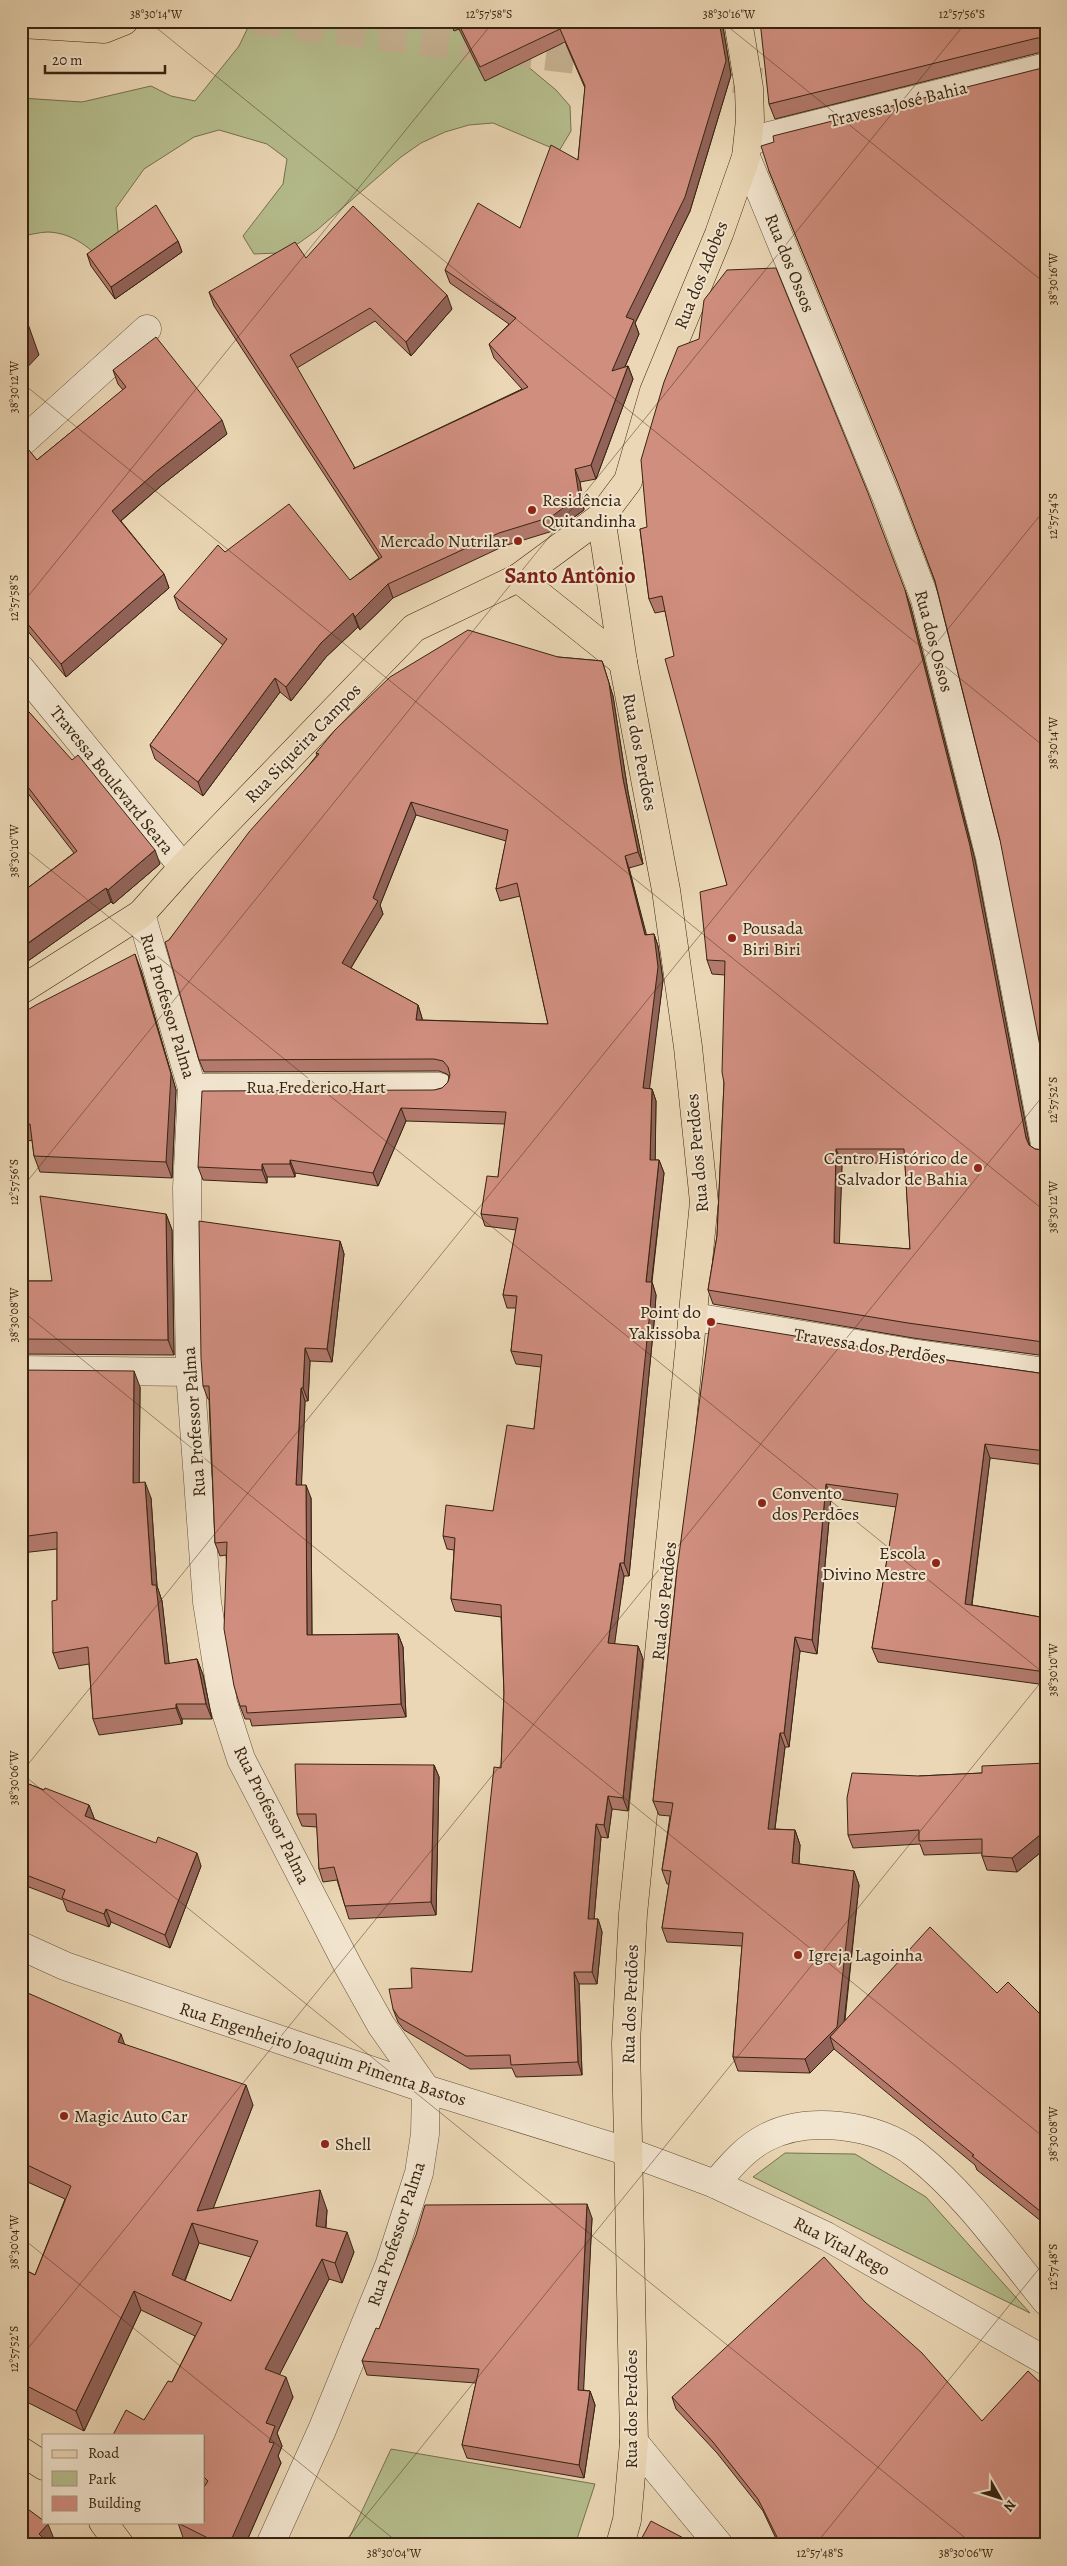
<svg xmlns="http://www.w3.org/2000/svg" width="1067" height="2566" viewBox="0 0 1067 2566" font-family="Alegreya,serif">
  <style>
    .green { fill: #b6be8e; stroke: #77714f }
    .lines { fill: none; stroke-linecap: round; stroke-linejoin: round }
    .major-tunnel { stroke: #c7b394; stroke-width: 28; stroke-dasharray: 28 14; stroke-linecap: butt }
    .minor-casing { stroke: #655139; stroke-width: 29 }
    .major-casing { stroke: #382410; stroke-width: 29 }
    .minor { stroke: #f2e5cf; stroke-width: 28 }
    .major { stroke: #ebd7b5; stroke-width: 28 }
    .wall { fill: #b37a6d; stroke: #382410; fill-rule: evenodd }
    .shaded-wall { fill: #926359; stroke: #382410 }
    .building { fill: #d08e7f; stroke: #382410; fill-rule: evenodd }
    .ticks { fill: none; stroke: #382410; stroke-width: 1; stroke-opacity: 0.45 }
    .poi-dot { fill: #8f2418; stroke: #f2e5cf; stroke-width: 2 }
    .labels { text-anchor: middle; stroke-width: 4; stroke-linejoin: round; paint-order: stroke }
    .street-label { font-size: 18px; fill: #382410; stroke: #f2e5cf }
    .poi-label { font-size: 18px; fill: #382410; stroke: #f2e5cf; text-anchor: start }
    .district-label { font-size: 22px; font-weight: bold; fill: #7a1f14; stroke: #f2e5cf }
    .neatline { fill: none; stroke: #382410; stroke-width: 2 }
    .ticks-label { font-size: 12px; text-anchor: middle; fill: #382410 }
  </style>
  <rect width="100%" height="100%" fill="#ebd7b5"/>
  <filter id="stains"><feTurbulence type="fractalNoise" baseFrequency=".004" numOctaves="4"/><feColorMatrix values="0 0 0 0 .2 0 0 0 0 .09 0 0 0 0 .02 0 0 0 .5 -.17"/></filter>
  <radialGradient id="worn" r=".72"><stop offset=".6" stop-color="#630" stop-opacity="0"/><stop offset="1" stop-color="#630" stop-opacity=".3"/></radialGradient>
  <g class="green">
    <path d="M251 21H473L556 90 570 106 571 131 559 151 493 123 469 125 445 132 421 143 401 157 317 230 299 243 278 253 254 254 243 236 283 184 287 159 267 144 219 130 194 137 144 169 116 208 118 231 128 252 108 266C91 249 74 233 48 232 40 232 30 235 21 236V98L82 102 151 86 171 96 195 101 239 46Z"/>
    <polygon points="785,2153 855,2154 926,2197 1030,2313 753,2177"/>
    <polygon points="391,2449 595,2484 575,2545 346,2545"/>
  </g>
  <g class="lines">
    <g class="major-tunnel">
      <polyline points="254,21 610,64"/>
      <polyline points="692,74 913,100"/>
    </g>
    <defs>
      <g id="minor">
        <polyline points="749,141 1046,67"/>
        <polyline points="746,157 888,501 925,599 990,857 1046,1149"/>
        <polyline points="21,443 147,329"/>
        <polyline points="21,669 183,867"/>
        <polyline points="141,914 192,1088 187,1188 190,1372 207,1602 223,1703 241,1759 348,1966 381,2025 426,2089 425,2134 419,2173 389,2266 322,2430 270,2545"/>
        <polyline points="192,1088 439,1087"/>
        <polyline points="694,1317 911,1353 1046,1372"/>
        <polyline points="21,1370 190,1372"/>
        <polyline points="21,1946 65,1966 204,2014 426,2089 629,2152 715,2184 826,2236 1046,2361"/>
        <path d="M715 2184C730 2167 744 2149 765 2138 807 2115 877 2124 915 2154 966 2194 1005 2251 1046 2301"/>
        <polyline points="634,2442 719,2545"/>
      </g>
      <g id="major">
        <polyline points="21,24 104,29 124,21"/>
        <polyline points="601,517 623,662 666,890 688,1047 704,1202 633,1914 626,2043 634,2442 627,2520 620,2545"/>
        <polyline points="518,578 623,662"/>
        <polyline points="21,990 141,914 183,867 414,628 518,578 601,517 628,481 654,391 719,234 746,157 750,120 749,88 738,21"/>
        <polyline points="21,2451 44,2466"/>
        <polyline points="103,2522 120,2545"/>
      </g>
    </defs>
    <use href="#minor" class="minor-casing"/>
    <use href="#major" class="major-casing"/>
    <use href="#minor" class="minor"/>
    <use href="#major" class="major"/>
  </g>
  <g class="wall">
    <polygon points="450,21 721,21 723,27 731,75 690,211 635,323 639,334 625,367 628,366 633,379 596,479 580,482 584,510 556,530 504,546 393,598 360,630 358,627 326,657 291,701 280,692 203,796 155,759 150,745 223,645 179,609 174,596 225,552 350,580 379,558 214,306 209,292 306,258 452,309 411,356 375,321 297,368 355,468 522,389 494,358 489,344 509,324 450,283 445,270 520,228 578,160 585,88 565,42 485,81 459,29 454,31"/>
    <polygon points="1046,21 1046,52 1042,52 775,119 769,104"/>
    <polygon points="1046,67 1046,650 1045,651 1000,840 935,582 903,495 769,171"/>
    <polygon points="178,241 182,252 115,299 91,266 87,254"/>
    <polygon points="113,370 227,434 162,485 121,521 164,574 169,588 66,677 21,623 21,446 37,460 123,390 118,384"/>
    <path d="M640 529 910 604 975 860 1029 1145 1035 1149 1043 1150 1046 1149V1356L913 1338 713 1304 708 1290 717 1236 724 1083 725 975 712 974 707 960 727 885 665 611 655 613 649 599ZM842 1163H905L910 1249 839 1244Z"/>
    <path d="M558 657 602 661 613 696 628 792 643 864 629 868 646 935 654 934 658 946 663 980 649 1088 652 1089 656 1101 655 1160H659L664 1173 652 1282 656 1295 654 1323 629 1576H624L614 1644 638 1646 643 1659 628 1811 612 1809 608 1838 601 1837 594 1919H598L602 1932 597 1984H579L582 2075 516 2077 512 2068 470 2069 404 2030 398 2022 393 2009 412 1988 472 1972 501 1768 504 1693 501 1617 455 1611 451 1599 454 1550 447 1549 443 1536 493 1511 534 1429 541 1367 516 1364 511 1351 516 1308H507L503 1295 516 1230 485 1226 481 1214 498 1177 505 1124 406 1121 378 1186 295 1173V1177H267V1183L203 1180 198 1167 442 1088 448 1082 449 1076 447 1074 439 1071 204 1072 199 1060 169 940 317 755 316 753ZM416 815 506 841 496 889 500 901 520 896 548 1024 422 1020V1018L418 1005 351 968 383 914 380 905Z"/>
    <polygon points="21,703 160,864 113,904 111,902 28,961 21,963 21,893 74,853 23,787 21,789"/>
    <polygon points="141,970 176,1090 172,1178 40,1172 34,1156 32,1140 21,1143 21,1014"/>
    <polygon points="166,1214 172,1230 174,1355 21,1354 21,1281 52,1281"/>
    <polygon points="340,1241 344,1254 332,1362 310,1361 308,1401 305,1401 301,1485 311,1498 312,1635 398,1634 403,1647 406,1717 252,1726 250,1719 245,1719 240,1706 226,1555 220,1556 215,1543 209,1399 208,1399 203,1386"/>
    <polygon points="904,1354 1039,1373 1046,1372 1046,1465 990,1458 972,1605 1046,1618 1046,1685 878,1662 872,1648 896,1507 831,1498 817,1654 800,1651 789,1747 785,1747 775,1829 795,1830 800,1845 799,1864 854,1871 859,1885 845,2020 997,1993 1046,2020 1046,2225 977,2170 975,2165 834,2049 810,2073 738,2071 733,2057 742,1946 667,1942 662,1928 669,1884 667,1884 662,1870 670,1816 659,1815 653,1801 677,1570"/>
    <polygon points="21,1370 140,1387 139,1483 151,1498 157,1586 162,1601 169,1664 197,1659 203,1675 212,1719 182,1719 182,1724 99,1735 93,1719 89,1664 59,1669 53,1653 57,1600 57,1549 21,1553"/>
    <polygon points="1046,1763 1046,1848 1017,1872 987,1870 982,1856 982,1853 924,1855 920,1844 853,1848 848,1835 919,1776 982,1773"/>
    <polygon points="434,1765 439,1777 436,1915 349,1919 337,1880 323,1882 319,1869 317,1827 302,1826 297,1814"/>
    <polygon points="21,1781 44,1790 89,1805 94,1818 94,1819 201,1866 170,1948 111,1922 109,1927 67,1911 63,1900 21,1884"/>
    <path d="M21 1990 124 2045 253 2105 213 2208 327 2210 326 2228 354 2252 342 2283 329 2279 279 2375 293 2397 277 2433 282 2446 278 2456 281 2463 245 2545H190L185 2543 178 2523 204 2522V2435L144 2420 172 2382 195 2336 141 2310 84 2431 21 2399V2268L35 2275 65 2199 21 2179ZM199 2243 251 2257 231 2301 185 2281Z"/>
    <polygon points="592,2218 583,2390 590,2391 595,2405 584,2478 467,2458 462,2445 476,2383 367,2375 362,2361 379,2329"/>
    <polygon points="672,2397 1046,2545 779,2545 763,2511 717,2453 676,2409"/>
  </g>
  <g class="shaded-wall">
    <polygon points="719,21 721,21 723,27 731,75 690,211 635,323 639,334 617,385 612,371 626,317"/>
    <polygon points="178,241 182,252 115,299 111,287"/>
    <polygon points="447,295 452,309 411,356 406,342"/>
    <polygon points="28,324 39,355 21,374 21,331"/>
    <polygon points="628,366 633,379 596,479 591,465"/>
    <polygon points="222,420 227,434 162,485 117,524 112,511 157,471"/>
    <polygon points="575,469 580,482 584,510 556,530 551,517"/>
    <polygon points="164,574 169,588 66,677 61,664"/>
    <polygon points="388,584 393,598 360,630 355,617"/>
    <polygon points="905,590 910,604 975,860 1031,1152 1026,1138"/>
    <polygon points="353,613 358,627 326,657 291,701 286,687 321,643"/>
    <polygon points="1040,636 1045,651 1046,660"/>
    <polygon points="602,661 613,696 628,792 643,864 638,852 623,779"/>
    <polygon points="275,678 280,692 203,796 198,782"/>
    <polygon points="411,802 416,815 380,905 383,914 346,976 342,963 373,898"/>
    <polygon points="155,850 160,864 113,904 108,890"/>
    <polygon points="625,856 629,868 650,948 645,935"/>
    <polygon points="106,888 111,902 28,961 23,947"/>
    <polygon points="654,934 658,946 663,980 648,1101 643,1088"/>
    <polygon points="135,954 141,970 176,1090 172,1178 166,1162"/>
    <polygon points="418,1005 422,1018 421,1032 416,1020"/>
    <polygon points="652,1089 656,1101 655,1173 650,1160"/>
    <polygon points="401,1108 406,1121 378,1186 373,1173"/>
    <polygon points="836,1149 842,1163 839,1257 834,1243"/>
    <polygon points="290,1160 295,1173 295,1177 290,1164"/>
    <polygon points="659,1160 664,1173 650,1294 646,1282"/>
    <polygon points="262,1164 267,1177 267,1183 262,1170"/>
    <polygon points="166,1214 172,1230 174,1355 168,1340"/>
    <polygon points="340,1241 344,1254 332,1362 327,1349"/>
    <polygon points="652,1282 656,1295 654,1323 629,1576 624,1563"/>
    <polygon points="305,1348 310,1361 308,1401 303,1388"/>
    <polygon points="134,1371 140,1387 139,1499 133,1483"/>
    <polygon points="301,1388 305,1401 301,1498 296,1485"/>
    <polygon points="985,1444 990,1458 970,1618 965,1604"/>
    <polygon points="145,1482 151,1498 157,1586 162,1601 171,1680 165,1664 152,1585"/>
    <polygon points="826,1484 831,1498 817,1654 812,1640"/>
    <polygon points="306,1485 311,1498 312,1648 307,1635"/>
    <polygon points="620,1563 624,1576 613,1656 608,1643"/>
    <polygon points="398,1634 403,1647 406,1717 401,1704"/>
    <polygon points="795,1637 800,1651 789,1747 784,1733"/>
    <polygon points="638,1646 643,1659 628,1811 623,1798"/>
    <polygon points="197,1659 203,1675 212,1719 206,1704"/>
    <polygon points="176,1704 182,1719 182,1724 176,1708"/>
    <polygon points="780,1733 785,1747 773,1843 768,1829"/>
    <polygon points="434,1765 439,1777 436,1915 431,1902"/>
    <polygon points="608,1796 612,1809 608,1838 604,1825"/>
    <polygon points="89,1805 94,1818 90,1829 85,1816"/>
    <polygon points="596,1824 601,1837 593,1931 588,1919"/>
    <polygon points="795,1830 800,1845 798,1877 792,1863"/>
    <polygon points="1046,1830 1046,1848 1017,1872 1012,1858"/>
    <polygon points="197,1853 201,1866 170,1948 165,1935"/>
    <polygon points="854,1871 859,1885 842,2041 830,2037 834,2049 810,2073 805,2059"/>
    <polygon points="106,1909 111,1922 109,1927 104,1914"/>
    <polygon points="598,1919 602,1932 597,1984 592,1972"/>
    <polygon points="574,1972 579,1984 582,2075 578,2062"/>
    <polygon points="121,2034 128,2054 118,2042"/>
    <polygon points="246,2085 253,2105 206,2227 197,2211"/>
    <polygon points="320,2190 327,2210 324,2246 316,2226"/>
    <polygon points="587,2204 592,2218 583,2403 578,2390"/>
    <polygon points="192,2223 199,2243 179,2295 172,2275"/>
    <polygon points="347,2232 354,2252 342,2283 335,2263"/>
    <polygon points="322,2259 329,2279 272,2389 265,2369"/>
    <polygon points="134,2291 141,2310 84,2431 76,2411"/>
    <polygon points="286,2377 293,2397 277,2433 282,2446 278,2456 281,2463 245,2545 229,2545 269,2442 266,2423"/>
    <polygon points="590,2391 595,2405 584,2478 579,2465"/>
    <polygon points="48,2524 54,2539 49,2545 39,2534"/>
  </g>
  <g class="building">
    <polygon points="457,21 719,21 726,61 685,197 626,317 634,320 612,371 628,366 591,465 575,469 579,496 551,517 499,533 388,584 355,617 353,613 321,643 286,687 275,678 198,782 150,745 227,639 174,596 218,545 225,552 289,504 350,580 382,557 209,292 295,242 306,258 353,206 447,295 406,342 370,308 290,355 355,468 353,469 528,387 489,344 516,318 445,270 478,203 520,228 551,145 578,160 585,86 560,29 480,67"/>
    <polygon points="760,21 1046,21 1046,38 1037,38 769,104"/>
    <polygon points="1046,67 1046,635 1040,636 1046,660 1046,1077 1000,840 935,581 897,481 769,171 761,146 774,142 773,136"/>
    <polygon points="156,205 178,241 111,287 87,254"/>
    <path d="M776 268 868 493 905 590 970 846 1026 1138 1029 1145 1035 1149 1043 1150 1046 1149V1344L1043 1342 908 1323 708 1290 717 1236 724 1083 722 1072 725 961 707 960 700 892 727 885 665 659 674 656 662 596 649 599 640 529 647 527 641 460 664 382 678 347 699 339 704 300 727 270ZM836 1149H904L910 1249 834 1243Z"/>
    <polygon points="21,317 28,324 21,331"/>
    <polygon points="156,337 222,420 157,471 112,511 164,574 61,664 21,616 21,446 24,444 37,460 126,387 113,370"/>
    <path d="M468 630 558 657 602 661 609 683 623 779 638 852 625 856 645 935 654 934 658 967 643 1088 652 1089 650 1160H659L646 1282H652L650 1311 624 1563H620L608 1643 638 1646 623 1798 608 1796 604 1825 596 1824 588 1919H598L592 1972H574L578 2062 511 2065 510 2055 466 2056 399 2018 393 2009 389 1989 412 1988 411 1968 472 1972 494 1767 501 1768 504 1693 501 1605 451 1599 455 1538 443 1536 446 1505 493 1511 507 1425 534 1429 542 1355 511 1351 517 1296 503 1295 518 1218 481 1214 487 1176 498 1177 506 1112 401 1108 373 1173 290 1160V1164H262V1170L198 1167 202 1091 434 1090 442 1088 448 1082 450 1075 448 1067 443 1061 434 1059 199 1060 165 942 169 940 249 832 319 754 316 753 335 730 390 677ZM411 802 508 830 496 889 517 883 548 1024 416 1020 418 1005 342 963 378 901 373 898Z"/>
    <polygon points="21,703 72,760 78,755 155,850 108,890 106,888 21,948 21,893 77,851 21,778"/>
    <polygon points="135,954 171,1074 166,1162 34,1156 30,1124 21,1126 21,1014 36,1005"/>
    <polygon points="40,1196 166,1214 168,1340 21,1339 21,1281 52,1281"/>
    <polygon points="199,1221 340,1241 327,1349 305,1348 303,1388 301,1388 296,1485 306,1485 307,1635 398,1634 401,1704 247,1713 246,1706 240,1706 234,1686 224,1629 227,1542 215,1543 209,1386 203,1386 201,1358"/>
    <polygon points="710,1322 904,1354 1039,1373 1046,1372 1046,1451 985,1444 965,1604 1046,1618 1046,1672 872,1648 898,1494 826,1484 812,1640 795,1637 784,1733 780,1733 768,1829 795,1830 792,1863 854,1871 837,2027 805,2059 733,2057 743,1933 662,1928 671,1871 662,1870 673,1803 653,1801 677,1570"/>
    <polygon points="21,1370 134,1371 133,1483 145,1482 152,1585 156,1585 165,1664 197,1659 206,1704 176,1704 176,1708 93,1719 88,1647 53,1653 52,1601 57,1600 57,1532 21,1537"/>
    <polygon points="1046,1763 1046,1830 1012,1858 982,1856 982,1839 919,1841 919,1830 848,1835 847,1798 852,1773 919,1776 982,1773 982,1766"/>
    <polygon points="295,1764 434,1765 431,1902 345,1906 334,1867 319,1869 316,1814 297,1814"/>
    <polygon points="21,1781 44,1790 45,1788 89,1805 85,1816 156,1843 158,1837 197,1853 165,1935 106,1909 104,1914 62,1898 65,1890 21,1873"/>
    <polygon points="930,1927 997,1993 1008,1982 1046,2020 1046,2216 972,2156 974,2155 830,2037"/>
    <path d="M21 1990 121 2034 118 2042 246 2085 197 2211 320 2190 316 2226 347 2232 335 2263 322 2259 265 2369 286 2377 266 2423 275 2426 269 2442 274 2443 229 2545H222L178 2523 204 2522V2487L208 2481 204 2477V2435H113L126 2410 144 2420 168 2381 172 2382 202 2323 134 2291 76 2411 21 2383V2268L35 2275 71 2186 21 2162ZM192 2223 258 2241 231 2301 172 2275Z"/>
    <polygon points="587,2204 578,2390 590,2391 579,2465 462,2445 479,2369 362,2361 376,2328 379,2329 416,2235 425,2205"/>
    <polygon points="824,2257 865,2302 922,2353 982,2421 1028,2371 1046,2388 1046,2545 781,2545 758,2499 713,2442 672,2397"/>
    <polygon points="21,2504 44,2521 44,2522 46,2522 48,2524 39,2534 51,2545 21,2545"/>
    <polygon points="651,2521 691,2542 690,2545 638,2545"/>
  </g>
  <path class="ticks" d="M148 21 1046 748M721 21 1046 284M21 22 22 21M21 382 1046 1212M21 605 494 21M21 846 1046 1675M21 1189 967 21M21 1310 1046 2139M21 1773 974 2545M21 1773 1046 508M21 2237 401 2545M21 2357 1046 1092M342 2545 1046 1676M815 2545 1046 2260"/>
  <g class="poi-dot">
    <circle cx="532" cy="510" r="5"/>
    <circle cx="518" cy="541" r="5"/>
    <circle cx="732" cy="938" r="5"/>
    <circle cx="978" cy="1168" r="5"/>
    <circle cx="711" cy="1322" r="5"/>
    <circle cx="762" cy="1503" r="5"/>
    <circle cx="936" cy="1563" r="5"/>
    <circle cx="798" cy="1955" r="5"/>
    <circle cx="64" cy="2116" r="5"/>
    <circle cx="325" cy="2144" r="5"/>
  </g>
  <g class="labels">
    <g class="street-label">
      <text transform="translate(898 104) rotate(-14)" y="6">Travessa José Bahia</text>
      <text transform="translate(790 263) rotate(68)" y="6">Rua dos Ossos</text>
      <text transform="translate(701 275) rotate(-68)" y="6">Rua dos Adobes</text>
      <text transform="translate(934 641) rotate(75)" y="6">Rua dos Ossos</text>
      <text transform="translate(303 743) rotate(-46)" y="6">Rua Siqueira Campos</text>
      <text transform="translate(640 752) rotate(79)" y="6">Rua dos Perdões</text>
      <text transform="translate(112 780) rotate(51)" y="6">Travessa Boulevard Seara</text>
      <text transform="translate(168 1006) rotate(73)" y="6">Rua Professor Palma</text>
      <text x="316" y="1093">Rua Frederico Hart</text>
      <text transform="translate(697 1153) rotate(-95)" y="6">Rua dos Perdões</text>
      <text transform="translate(870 1346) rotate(9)" y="6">Travessa dos Perdões</text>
      <text transform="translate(194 1422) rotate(-94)" y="6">Rua Professor Palma</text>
      <text transform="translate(664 1601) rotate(-84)" y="6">Rua dos Perdões</text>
      <text transform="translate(272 1815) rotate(64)" y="6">Rua Professor Palma</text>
      <text transform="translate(630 2004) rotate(-88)" y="6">Rua dos Perdões</text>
      <text transform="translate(323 2054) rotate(18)" y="6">Rua Engenheiro Joaquim Pimenta Bastos</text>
      <text transform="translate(396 2234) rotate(-72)" y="6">Rua Professor Palma</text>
      <text transform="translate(842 2246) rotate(28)" y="6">Rua Vital Rego</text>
      <text transform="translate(631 2409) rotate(-90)" y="6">Rua dos Perdões</text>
    </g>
    <g class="poi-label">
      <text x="542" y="506">Residência<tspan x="542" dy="21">Quitandinha</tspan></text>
      <text x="508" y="547" text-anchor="end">Mercado Nutrilar</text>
      <text x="742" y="934">Pousada<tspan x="742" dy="21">Biri Biri</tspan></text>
      <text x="968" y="1164" text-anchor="end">Centro Histórico de<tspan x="968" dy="21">Salvador de Bahia</tspan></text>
      <text x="701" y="1318" text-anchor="end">Point do<tspan x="701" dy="21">Yakissoba</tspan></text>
      <text x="772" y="1499">Convento<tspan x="772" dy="21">dos Perdões</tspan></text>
      <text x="926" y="1559" text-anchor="end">Escola<tspan x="926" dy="21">Divino Mestre</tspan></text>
      <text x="808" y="1961">Igreja Lagoinha</text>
      <text x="74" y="2122">Magic Auto Car</text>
      <text x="335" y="2150">Shell</text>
    </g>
    <g class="district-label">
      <text x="570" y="583">Santo Antônio</text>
    </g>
  </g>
  <rect width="1067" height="2566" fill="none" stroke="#ebd7b5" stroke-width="55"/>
  <rect x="42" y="2434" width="162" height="90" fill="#f2e5cf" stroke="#a89883"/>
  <rect x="52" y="2450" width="25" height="8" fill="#ebd7b5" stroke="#a89883"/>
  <text x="88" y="2458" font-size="15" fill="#382410">Road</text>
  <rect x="52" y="2471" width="25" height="15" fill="#b6be8e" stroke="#a89883"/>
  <text x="88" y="2484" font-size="15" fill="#382410">Park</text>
  <rect x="52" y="2496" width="25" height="15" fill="#d08e7f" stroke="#a89883"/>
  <text x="88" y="2508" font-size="15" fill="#382410">Building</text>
  <g transform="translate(1000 2498) rotate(129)" stroke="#f2e5cf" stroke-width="4" paint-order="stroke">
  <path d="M0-4L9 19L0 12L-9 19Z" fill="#382410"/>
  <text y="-8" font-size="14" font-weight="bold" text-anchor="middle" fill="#382410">N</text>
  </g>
  <path d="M45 65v8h120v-8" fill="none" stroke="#382410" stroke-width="2.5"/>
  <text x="52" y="65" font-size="15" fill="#382410" stroke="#f2e5cf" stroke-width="4" paint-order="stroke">20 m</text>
  <rect x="28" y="28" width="1012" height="2510" class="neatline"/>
  <g class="ticks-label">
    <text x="156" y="18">38°30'14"W</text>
    <text x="489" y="18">12°57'58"S</text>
    <text x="729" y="18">38°30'16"W</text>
    <text x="962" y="18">12°57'56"S</text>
    <text transform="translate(1053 279) rotate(-90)" y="4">38°30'16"W</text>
    <text transform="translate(14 387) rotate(-90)" y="4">38°30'12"W</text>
    <text transform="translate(1053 516) rotate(-90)" y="4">12°57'54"S</text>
    <text transform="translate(14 598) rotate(-90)" y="4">12°57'58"S</text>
    <text transform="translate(1053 743) rotate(-90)" y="4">38°30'14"W</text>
    <text transform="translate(14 851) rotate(-90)" y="4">38°30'10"W</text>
    <text transform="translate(1053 1100) rotate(-90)" y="4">12°57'52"S</text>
    <text transform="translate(14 1182) rotate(-90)" y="4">12°57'56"S</text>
    <text transform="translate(1053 1207) rotate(-90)" y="4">38°30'12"W</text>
    <text transform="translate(14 1315) rotate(-90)" y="4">38°30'08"W</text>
    <text transform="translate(1053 1670) rotate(-90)" y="4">38°30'10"W</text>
    <text transform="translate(14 1778) rotate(-90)" y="4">38°30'06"W</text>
    <text transform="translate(1053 2134) rotate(-90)" y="4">38°30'08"W</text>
    <text transform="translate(14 2242) rotate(-90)" y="4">38°30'04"W</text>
    <text transform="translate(1053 2267) rotate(-90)" y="4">12°57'48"S</text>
    <text transform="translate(14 2349) rotate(-90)" y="4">12°57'52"S</text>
    <text x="394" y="2557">38°30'04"W</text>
    <text x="820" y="2557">12°57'48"S</text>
    <text x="966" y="2557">38°30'06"W</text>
  </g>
  <rect width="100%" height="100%" filter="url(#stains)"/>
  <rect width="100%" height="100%" fill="url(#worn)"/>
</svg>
